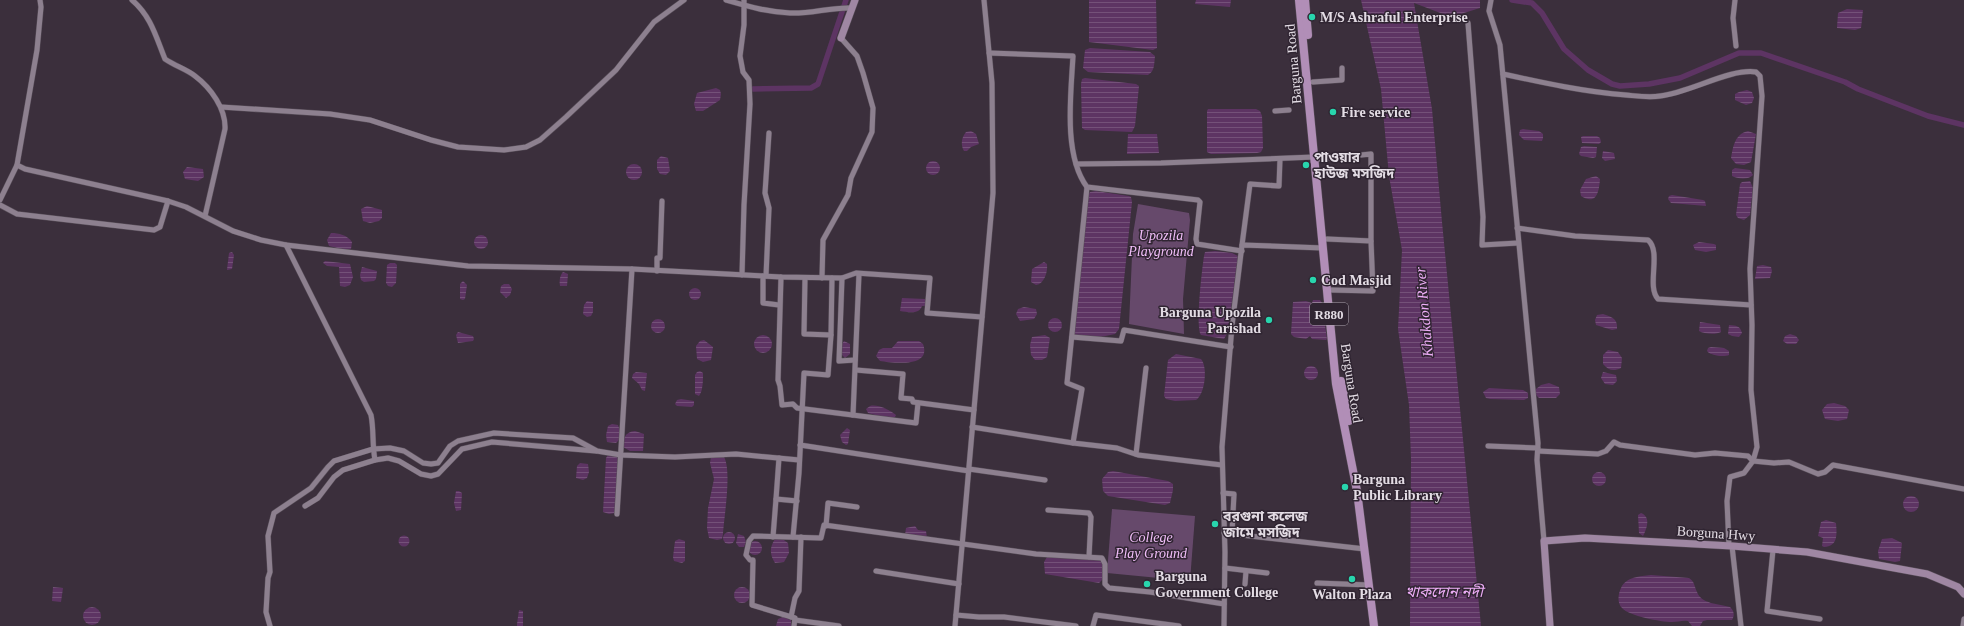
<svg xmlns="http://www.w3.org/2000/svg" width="1964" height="626" viewBox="0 0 1964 626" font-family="'Times New Roman','Noto Sans Bengali',serif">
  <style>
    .green { fill: #66496b }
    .water { fill: url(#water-rules) }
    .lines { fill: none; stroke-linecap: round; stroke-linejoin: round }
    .canal { stroke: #5d3463; stroke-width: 5.5 }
    .street-casing { stroke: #584e59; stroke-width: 6 }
    .secondary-casing { stroke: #584e59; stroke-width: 8 }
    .primary-casing { stroke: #584e59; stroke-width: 9 }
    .street { stroke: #8d808f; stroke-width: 5 }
    .secondary { stroke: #9f87a3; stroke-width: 7 }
    .primary { stroke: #b18eb7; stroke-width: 8 }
    .poi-dot { fill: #28d5ad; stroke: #302532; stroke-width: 1.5 }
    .labels { text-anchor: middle; stroke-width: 3; stroke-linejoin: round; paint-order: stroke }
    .shield { fill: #302532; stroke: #ada5af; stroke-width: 1 }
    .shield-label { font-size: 13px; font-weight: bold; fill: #e3dce4 }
    .poi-label { font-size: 14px; font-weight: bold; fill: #e3dce4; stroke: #302532; text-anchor: start }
    .street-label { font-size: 14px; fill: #e3dce4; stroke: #302532 }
    .park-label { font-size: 14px; font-style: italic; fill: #f1bef9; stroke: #302532 }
    .water-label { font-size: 15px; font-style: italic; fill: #edadf6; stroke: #302532 }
  </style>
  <defs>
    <pattern id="water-rules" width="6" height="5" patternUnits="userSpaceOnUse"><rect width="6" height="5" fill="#5d3463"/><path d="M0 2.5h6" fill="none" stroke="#745179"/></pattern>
  </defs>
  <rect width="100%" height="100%" fill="#3b2f3c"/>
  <g class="green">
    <polygon points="1138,204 1189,213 1190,220 1183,299 1184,334 1129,324 1133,234"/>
    <polygon points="1112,509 1195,516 1190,581 1107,573"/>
  </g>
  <g class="water">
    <polygon points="1089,0 1156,0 1157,48 1153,50 1089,42"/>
    <polygon points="1196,0 1231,0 1230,7 1195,4"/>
    <polygon points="1361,0 1480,0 1480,8 1451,17 1414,3 1432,109 1442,222 1481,626 1410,626 1411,459 1409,405 1398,329 1402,250 1389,176 1381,89"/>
    <polygon points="1847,9 1863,10 1861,28 1855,30 1837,28 1838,13"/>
    <path d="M1090 48 1150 52 1155 56C1154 64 1155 71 1148 75L1088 72 1083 68 1085 50Z"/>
    <polygon points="1085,78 1136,84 1139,86 1135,126 1132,132 1085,130 1082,128 1081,84 1082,79"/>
    <polygon points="716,88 720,90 721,94 720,100 703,111 696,111 694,104 697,93"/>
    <polygon points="1747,90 1752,92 1754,98 1752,103 1746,105 1735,100 1735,94 1739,92"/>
    <polygon points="1208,109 1256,109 1260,111 1262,116 1263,148 1261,152 1257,153 1211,154 1207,152 1207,111"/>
    <polygon points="1523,129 1539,131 1543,134 1543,138 1542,141 1524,140 1519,135 1520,130"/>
    <path d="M971 131 976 134 979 144 971 147 967 151H964C960 144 962 137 966 132Z"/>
    <path d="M1748 131 1756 134 1751 162 1744 165 1736 164 1731 158C1733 146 1735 134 1748 131Z"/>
    <polygon points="1128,134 1157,134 1159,153 1127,154"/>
    <polygon points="1583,136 1597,136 1600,138 1601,142 1599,144 1582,143 1581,137"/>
    <polygon points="1584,146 1597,147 1596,157 1593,158 1581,156 1579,154 1581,147"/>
    <polygon points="1603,151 1614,153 1615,159 1605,161 1602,158"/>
    <polygon points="661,156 668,158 670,171 666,175 660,174 657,169 657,160"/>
    <circle cx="933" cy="168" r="7"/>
    <circle cx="634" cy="172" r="8"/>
    <polygon points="187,167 203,169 204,177 198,181 185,179 183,172"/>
    <path d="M1735 168 1750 170 1753 175C1749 180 1737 179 1732 176V170Z"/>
    <path d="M1596 176 1600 179C1599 191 1597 206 1581 196L1580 190 1586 179Z"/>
    <polygon points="1750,181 1753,188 1750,215 1744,220 1738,218 1736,215 1740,184 1742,182"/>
    <polygon points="1096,191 1129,196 1131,197 1132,202 1119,329 1115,334 1096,338 1074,335 1087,196 1090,192"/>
    <polygon points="1672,195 1703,200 1705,201 1706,206 1671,203 1668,199 1669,196"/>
    <polygon points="367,206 382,210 382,218 379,221 370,223 363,221 361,209"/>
    <path d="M331 233C339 233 347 235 352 242L351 249 345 250 329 246 327 240Z"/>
    <circle cx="481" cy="242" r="7"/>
    <polygon points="1699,242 1714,244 1716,245 1716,250 1706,252 1695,250 1693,245"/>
    <path d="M1215 251 1232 253 1238 256 1228 332 1224 339 1201 335C1195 327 1202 269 1204 256L1205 252Z"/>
    <polygon points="232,252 234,255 232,269 227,270 229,253"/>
    <polygon points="325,261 350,264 353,277 350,285 345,287 340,286 339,267 327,266 323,263"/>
    <path d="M1044 262 1047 264C1048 272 1044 284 1036 285L1031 282 1032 269Z"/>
    <polygon points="390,263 395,263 397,265 396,283 392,287 388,286 386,283 387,265"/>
    <polygon points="1763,265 1771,267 1772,271 1770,278 1755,279 1757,266"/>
    <polygon points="362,267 377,271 376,279 374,281 364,282 361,280 360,275"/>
    <path d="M563 272 568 274 567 286H560C559 281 560 275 563 272Z"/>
    <polygon points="463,281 467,285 465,299 463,300 460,299 460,284"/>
    <polygon points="504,284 509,284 512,289 510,295 506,298 500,292 501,286"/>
    <circle cx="695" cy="294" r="6"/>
    <path d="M902 298 925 299V306H922C919 315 908 312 900 311Z"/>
    <polygon points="1313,300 1320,300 1322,303 1327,339 1326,340 1312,339 1310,336 1306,339 1294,337 1291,334 1293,302 1306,301 1312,303"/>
    <polygon points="587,301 593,302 593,312 591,316 587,317 583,314 584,305"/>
    <polygon points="1024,307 1036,309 1037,314 1034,319 1020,321 1016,314 1018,309"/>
    <path d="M1603 314C1611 317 1618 318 1617 329L1612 330 1596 325 1595 320 1597 315Z"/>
    <circle cx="1055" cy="325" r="7"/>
    <circle cx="658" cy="326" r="7"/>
    <path d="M1700 322 1720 325 1721 332C1716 335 1704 334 1699 331Z"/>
    <path d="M1729 325C1736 326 1740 325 1742 333L1739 337 1732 336 1728 334Z"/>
    <polygon points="458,332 473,336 474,339 473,341 458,343 456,335"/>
    <polygon points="1790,334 1796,336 1799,340 1796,344 1787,344 1783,341 1785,336"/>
    <circle cx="763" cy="344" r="9"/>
    <polygon points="1045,335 1050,338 1047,357 1042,360 1035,360 1031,355 1030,345 1032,337"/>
    <polygon points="704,340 713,347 711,360 703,362 697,359 696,346 700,341"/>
    <polygon points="844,341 850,344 850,354 845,358 841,354 842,344"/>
    <path d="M898 341H919L923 344C932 368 893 363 880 361L876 356 879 350 883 348H892Z"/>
    <path d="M1711 347 1724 348 1729 351V355C1724 357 1711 356 1707 351L1708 348Z"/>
    <path d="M1608 350 1618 352 1622 358 1621 368C1613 372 1608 370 1603 364V355Z"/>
    <path d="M1176 354 1201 359C1208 367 1205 394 1196 400L1175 401 1166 399 1164 396 1168 360Z"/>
    <circle cx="1311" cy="373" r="7"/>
    <path d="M700 371 703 373C703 380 703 391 699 396L695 394V375L697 372Z"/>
    <polygon points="636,372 647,373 645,391 642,390 639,384 632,378 633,374"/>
    <polygon points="1603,372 1616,375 1617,381 1613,385 1605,384 1601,378"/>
    <polygon points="1549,383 1559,387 1560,394 1556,398 1539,398 1536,395 1536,389 1541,385"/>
    <polygon points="1489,388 1523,390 1528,393 1528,398 1524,400 1490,399 1486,398 1483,392"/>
    <polygon points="681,399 694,401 694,405 692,407 677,406 675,404 677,400"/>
    <polygon points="1834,403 1845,406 1849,410 1847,419 1838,421 1825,419 1822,410 1827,404"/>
    <path d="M870 406C878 404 889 410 896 415L895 417H882L868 413 866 409Z"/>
    <polygon points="612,424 618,425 619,428 619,440 616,443 607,442 606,435 608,426"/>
    <polygon points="847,428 850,430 848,444 846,445 842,442 840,435"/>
    <path d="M635 431 644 434 643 451H630L623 447C623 438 625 432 635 431Z"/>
    <polygon points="608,455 618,457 615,513 609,514 603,512 606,458"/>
    <path d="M716 456 724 457C732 471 724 517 723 534L722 539 717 540 709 538 707 528 708 508 714 479 710 463 711 457Z"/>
    <polygon points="580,463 588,464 589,472 587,478 583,480 576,478 577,466"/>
    <polygon points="1113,471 1168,481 1173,484 1173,490 1170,503 1165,505 1108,496 1103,491 1102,479 1108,472"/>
    <circle cx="1599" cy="479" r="7"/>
    <polygon points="456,491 459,491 462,493 461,510 456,511 454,503"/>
    <circle cx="1911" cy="504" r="8"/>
    <path d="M1641 513C1651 517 1647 528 1643 536L1639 533 1638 515Z"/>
    <path d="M1826 520 1836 523C1837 535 1838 546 1824 547L1822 546 1823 538 1818 536 1821 522Z"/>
    <polygon points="915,526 918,530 926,531 927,538 905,535 906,528"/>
    <circle cx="729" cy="538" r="6"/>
    <polygon points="738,534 744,536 746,542 744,547 739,547 736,543"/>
    <circle cx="404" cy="541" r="5.5"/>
    <path d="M781 538 788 543 789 553 784 562 775 563C770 555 769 548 775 539Z"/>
    <polygon points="1892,538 1902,543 1900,561 1895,562 1879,559 1878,551 1882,539"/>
    <polygon points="679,539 685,541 685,561 682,563 674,561 673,557 675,541"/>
    <circle cx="755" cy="548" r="7"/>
    <polygon points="1047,557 1100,559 1103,561 1103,579 1099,583 1045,574 1044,562"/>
    <path d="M1651 575 1689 578C1695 582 1694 586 1697 592 1701 604 1719 604 1730 607 1734 611 1735 615 1732 620H1707L1703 621 1700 626H1692L1688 621C1682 620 1678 622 1672 622 1661 622 1629 616 1622 608 1617 603 1618 594 1621 588 1626 577 1640 576 1651 575Z"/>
    <polygon points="53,587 63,588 61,602 52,601"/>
    <circle cx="742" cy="595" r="8"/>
    <circle cx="92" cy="616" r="9"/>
    <polygon points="519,610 523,611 523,626 517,626 517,624"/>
    <polygon points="783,617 791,620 791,626 776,626 778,619"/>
  </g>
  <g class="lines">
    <g class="canal">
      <polyline points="1512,0 1532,3 1542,13 1564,49 1588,70 1612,84 1620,86 1649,84 1680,78 1739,53 1761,53 1845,82 1858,89 1928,116 1964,125"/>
      <polyline points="753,89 811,88 818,84 846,0"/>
    </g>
    <defs>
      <g id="street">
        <polyline points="40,0 41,7 37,50 17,165 25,169 168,201 186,207 233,231 261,240 286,245 468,266 632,269 781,277 842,278 856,273 930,278 927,313 982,317"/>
        <path d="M132 0C151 16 156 37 165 59 175 66 186 69 195 76 211 88 226 109 225 129L205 216"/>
        <path d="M726 0C747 6 767 12 790 13 811 14 831 7 851 8L853 5"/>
        <polyline points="1491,0 1489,11 1500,45 1538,443 1537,460 1544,541"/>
        <polyline points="1735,0 1733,18 1736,46"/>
        <polyline points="1468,23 1483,217 1482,245 1518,243"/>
        <path d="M989 53 1073 56C1071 94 1063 155 1087 187L1198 200 1200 202 1196 239 1197 244 1242 251"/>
        <path d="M1503 74C1544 83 1585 92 1626 95 1637 96 1649 98 1660 96 1689 93 1730 68 1756 72L1760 76 1762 96 1750 269 1752 325 1751 390 1757 447 1753 461 1744 473 1730 477 1727 501 1729 546"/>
        <polyline points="1313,82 1342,80 1342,68"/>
        <polyline points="221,107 330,114 370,120 431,140 458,147 504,150 526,147 540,140 566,117 616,70 654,22 684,0"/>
        <polyline points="1275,111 1289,110"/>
        <polyline points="1320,159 1371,154 1371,241 1327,239"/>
        <polyline points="1076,164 1161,163 1314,157"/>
        <polyline points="0,200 17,165"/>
        <polyline points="0,205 17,214 154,230 160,227 168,201"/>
        <path d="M1517 228 1575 236 1648 240C1662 252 1646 286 1658 299L1751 305"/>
        <path d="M286 245 371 415C374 430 372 445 375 460"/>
        <polyline points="1242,245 1250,184 1279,186 1280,159"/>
        <polyline points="657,271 657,258 660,258 662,201"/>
        <polyline points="742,275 744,205 750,104 749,80 743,72 740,56 744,25 744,0"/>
        <polyline points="763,276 763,303 779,305"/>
        <polyline points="766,276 769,208 765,193 769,133"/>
        <polyline points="781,277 778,380 780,386 782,405 793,404 797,408 916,423 918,403"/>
        <polyline points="822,278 823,240 848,195 851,178 872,132 873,108 863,73 857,56 841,38"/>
        <polyline points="842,278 839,361 855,360"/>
        <polyline points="1331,290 1373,291 1371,241"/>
        <polyline points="831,335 832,278"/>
        <polyline points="1072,337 1121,341 1124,330 1231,347"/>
        <polyline points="856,370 903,374 901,398 912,399 913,402 974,410"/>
        <polyline points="853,415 859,274"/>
        <polyline points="972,427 1073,443 1117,448 1138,455 1222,465"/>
        <polyline points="1073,443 1082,389 1067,383 1087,187"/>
        <polyline points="800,445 969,471"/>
        <polyline points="1488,446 1538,448"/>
        <polyline points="1538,451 1598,454 1606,451 1614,442 1620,445 1695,455 1715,453 1748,456 1753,461 1774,463 1789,462 1818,474 1825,472 1833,465 1964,489"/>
        <polyline points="1136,454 1146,368"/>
        <polyline points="969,469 1045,480"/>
        <polyline points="1223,493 1234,494 1232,533"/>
        <polyline points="776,499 779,458"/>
        <polyline points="305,506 318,498 334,477 343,470 375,460 388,458 399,461 421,474 431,476 438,474 462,449 492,442 596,451"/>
        <polyline points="1048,510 1089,513 1091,517 1089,557"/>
        <polyline points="617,514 632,269"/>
        <polyline points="826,526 828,503 857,507"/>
        <polyline points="1224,533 1365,549"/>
        <polyline points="773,537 776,499 797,501"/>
        <polyline points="793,537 799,473 804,373 828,375 831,335 804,334 805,278"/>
        <polyline points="1732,546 1741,626"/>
        <polyline points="1773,550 1767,611 1820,619"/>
        <polyline points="1225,568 1267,573"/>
        <polyline points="876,571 959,584"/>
        <polyline points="1317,583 1369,585"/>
        <polyline points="1245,584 1246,571"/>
        <polyline points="956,615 979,617 1004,617 1076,626"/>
        <polyline points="791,617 795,598 799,591 801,537"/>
        <polyline points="795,620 839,626"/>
        <polyline points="270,626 266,612 268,578 270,572 268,536 274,513 311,488 328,467 334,461 373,449 390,448 404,451 423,463 431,464 438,463 450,446 458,441 494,433 573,438 597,451 621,455 675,457 736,454 799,460"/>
        <polyline points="794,626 795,618 752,605 753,560 750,560 746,555 749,541 753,536 821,538 824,525 1036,554 1102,558 1105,564 1105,584 1109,588 1150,592 1224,604"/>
        <polyline points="955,626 993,193 992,83 984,0"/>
        <polyline points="1093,626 1096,615 1179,626"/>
        <polyline points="1224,626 1225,552 1222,447 1232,326 1242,245 1323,248"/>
        <polyline points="1963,626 1964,619"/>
      </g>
      <g id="secondary">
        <polyline points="841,38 855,0"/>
        <polyline points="1550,626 1544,541 1585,538 1732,546 1807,552 1927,574 1958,587 1964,594"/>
      </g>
      <g id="primary">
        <polyline points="1299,0 1336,384 1357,491 1374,626"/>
        <polyline points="1305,0 1308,35"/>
        <polyline points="1341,381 1349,421"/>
      </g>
    </defs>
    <use href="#street" class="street-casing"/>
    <use href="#secondary" class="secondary-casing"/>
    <use href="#primary" class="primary-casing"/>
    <use href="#street" class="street"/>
    <use href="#secondary" class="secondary"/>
    <use href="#primary" class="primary"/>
  </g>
  <g class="poi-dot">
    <circle cx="1312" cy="17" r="4"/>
    <circle cx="1333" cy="112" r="4"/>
    <circle cx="1306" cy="165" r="4"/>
    <circle cx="1313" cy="280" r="4"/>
    <circle cx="1269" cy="320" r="4"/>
    <circle cx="1345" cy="487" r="4"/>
    <circle cx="1215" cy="524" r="4"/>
    <circle cx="1352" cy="579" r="4"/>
    <circle cx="1147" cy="584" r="4"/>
  </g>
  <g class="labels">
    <rect class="shield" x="1310" y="303" width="38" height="22" rx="3"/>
    <g class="shield-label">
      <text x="1329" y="319">R880</text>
    </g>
    <g class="poi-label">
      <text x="1320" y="22">M/S Ashraful Enterprise</text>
      <text x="1341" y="117">Fire service</text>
      <text x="1314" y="162">পাওয়ার<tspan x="1314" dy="16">হাউজ মসজিদ</tspan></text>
      <text x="1321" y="285">Cod Masjid</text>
      <text x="1261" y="317" text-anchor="end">Barguna Upozila<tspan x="1261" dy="16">Parishad</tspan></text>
      <text x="1353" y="484">Barguna<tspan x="1353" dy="16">Public Library</tspan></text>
      <text x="1223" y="521">বরগুনা কলেজ<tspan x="1223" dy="16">জামে মসজিদ</tspan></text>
      <text x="1155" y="581">Barguna<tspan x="1155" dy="16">Government College</tspan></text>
      <text x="1352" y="599" text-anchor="middle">Walton Plaza</text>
    </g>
    <g class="street-label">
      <text transform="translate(1293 64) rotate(-95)" y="5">Barguna Road</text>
      <text transform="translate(1352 383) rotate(81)" y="5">Barguna Road</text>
      <text transform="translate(1716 533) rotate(4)" y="5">Borguna Hwy</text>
    </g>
    <g class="park-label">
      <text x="1161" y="240">Upozila<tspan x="1161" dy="16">Playground</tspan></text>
      <text x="1151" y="542">College<tspan x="1151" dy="16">Play Ground</tspan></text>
    </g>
    <g class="water-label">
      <text transform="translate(1424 312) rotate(-95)" y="5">Khakdon River</text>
      <text x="1444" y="597">খাকদোন নদী</text>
    </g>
  </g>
</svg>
